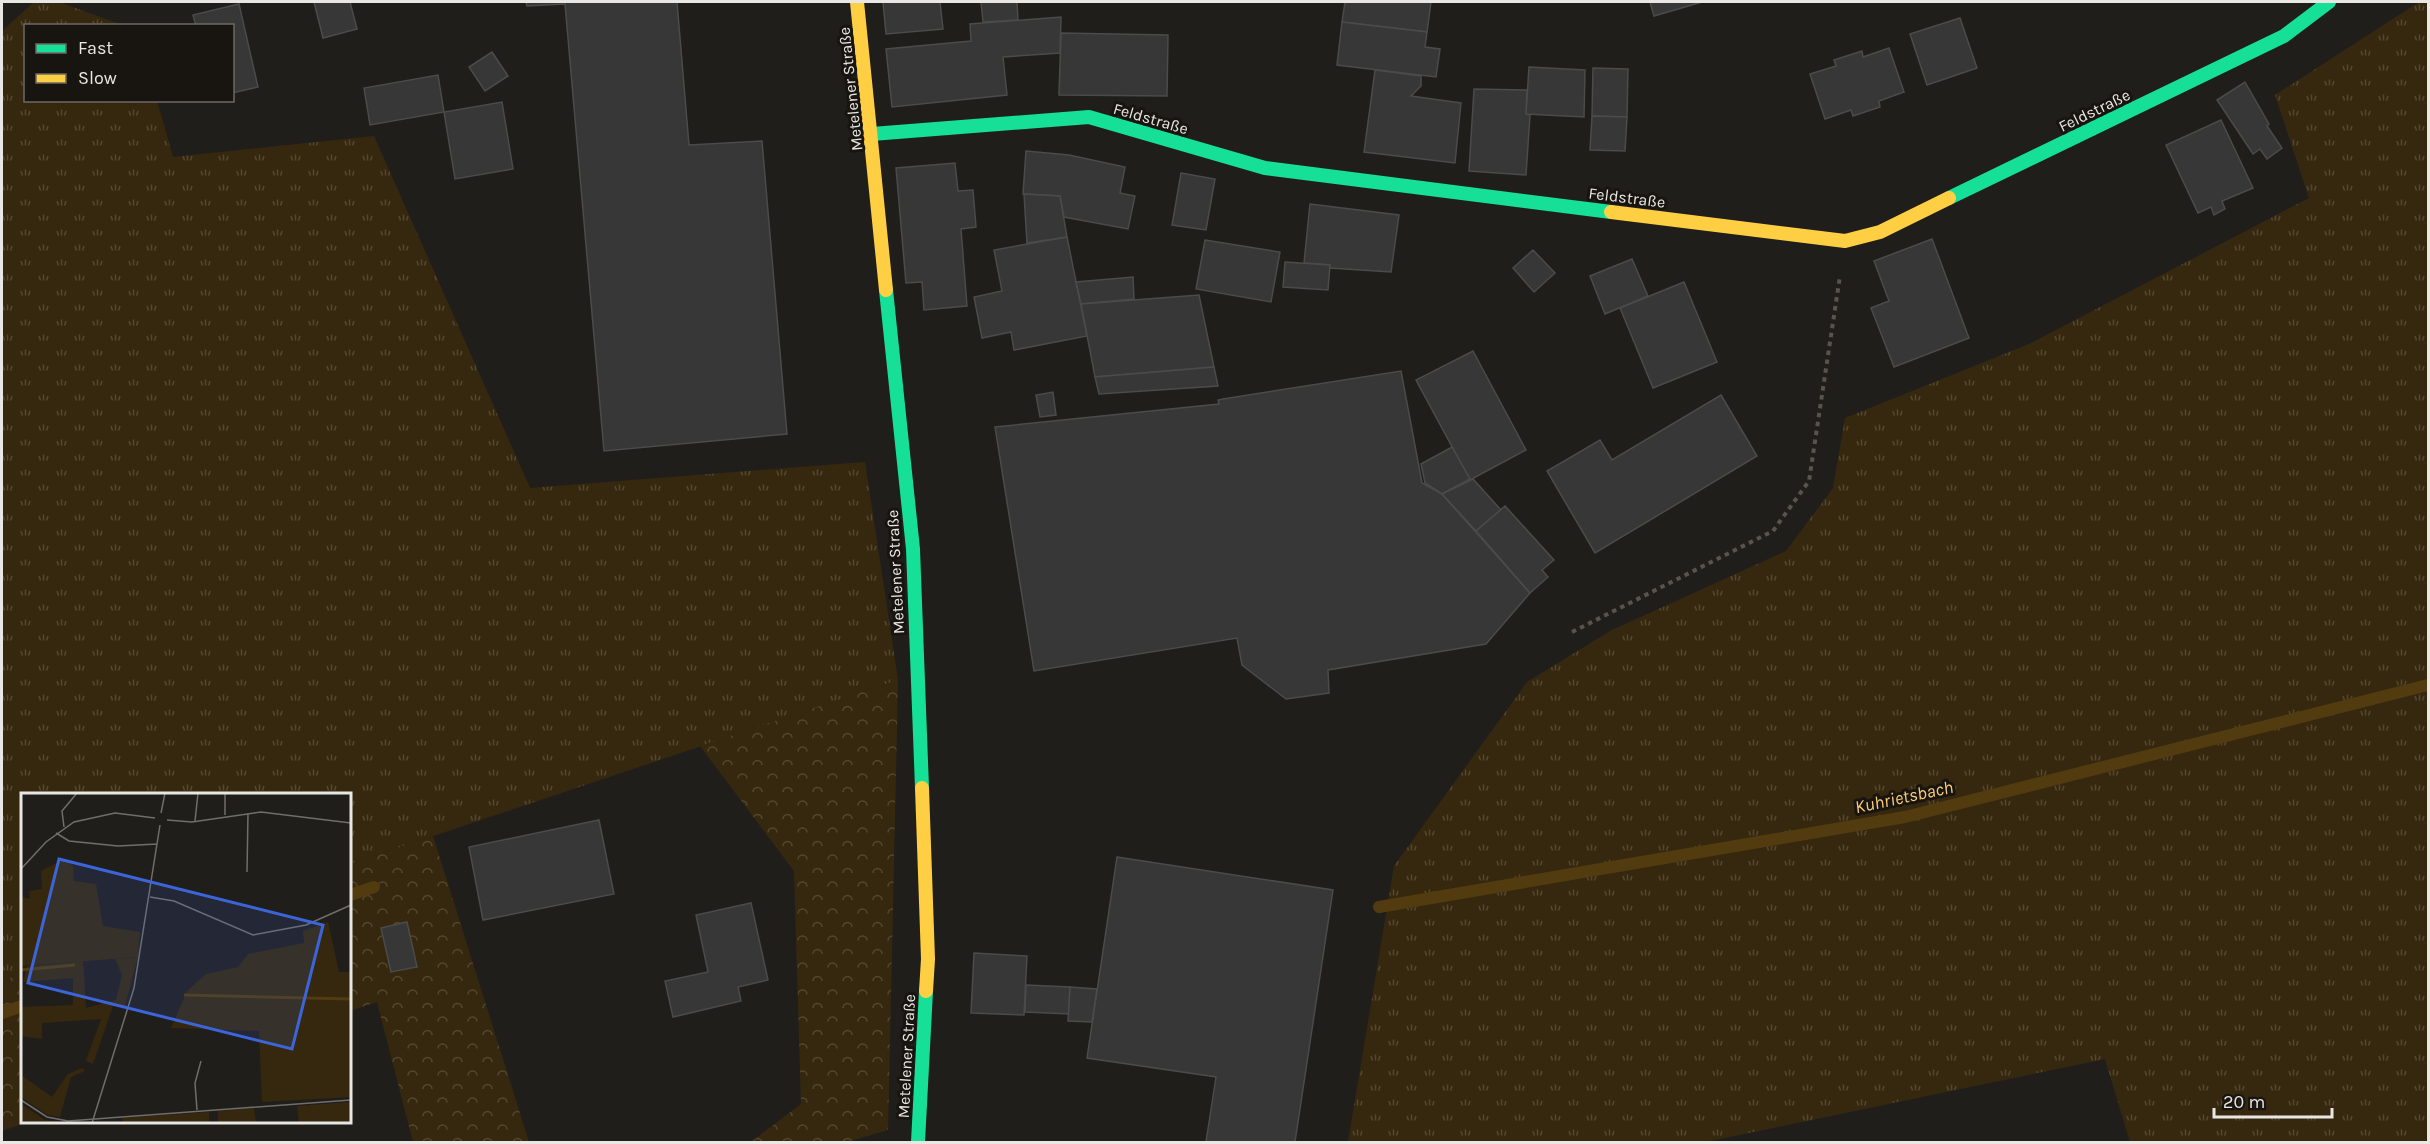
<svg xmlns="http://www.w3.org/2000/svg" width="2430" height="1144" viewBox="0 0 2430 1144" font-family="Karla,sans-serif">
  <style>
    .grass { fill: url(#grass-tufts) }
    .forest { fill: url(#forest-crowns) }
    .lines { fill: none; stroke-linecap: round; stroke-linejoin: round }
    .stream { stroke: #523c0f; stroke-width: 12 }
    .building { fill: #373737; stroke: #4a4b4a; stroke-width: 1.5 }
    .path { stroke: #58544b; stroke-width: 4; stroke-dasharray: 4.5 4.5; stroke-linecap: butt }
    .fast { stroke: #16e098; stroke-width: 14 }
    .slow { stroke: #ffcf43; stroke-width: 14 }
    .labels { text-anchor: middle; stroke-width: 6; stroke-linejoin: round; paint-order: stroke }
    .street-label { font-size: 16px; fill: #e9e7e3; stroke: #181510 }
    .water-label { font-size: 18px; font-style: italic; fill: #fdcd76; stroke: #181510 }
    .inset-river { fill: none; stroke: #523c0f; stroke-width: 3 }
    .inset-road { fill: none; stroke: #706e6b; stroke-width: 1.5 }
    .view { fill: #3c65da; fill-opacity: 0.15; stroke: #3c65da; stroke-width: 3 }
    .inset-edge { fill: none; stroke: #e9e7e3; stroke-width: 3 }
  </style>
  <defs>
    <pattern id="grass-tufts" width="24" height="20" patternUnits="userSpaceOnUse" patternTransform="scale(1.5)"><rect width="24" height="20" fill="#36280e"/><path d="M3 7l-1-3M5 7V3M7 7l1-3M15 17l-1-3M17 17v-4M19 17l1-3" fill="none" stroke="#534731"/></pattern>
    <pattern id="forest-crowns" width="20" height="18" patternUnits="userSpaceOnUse" patternTransform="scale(1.5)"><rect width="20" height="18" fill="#36280e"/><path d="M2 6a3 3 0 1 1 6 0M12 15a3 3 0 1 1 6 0" fill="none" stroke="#534731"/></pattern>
  </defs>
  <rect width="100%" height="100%" fill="#201e1b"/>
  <g class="grass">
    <polygon points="34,2 59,2 122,25 26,26 26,100 157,101 173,157 374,136 530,488 865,462 898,680 350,864 350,794 22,794 22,973 2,981 2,31"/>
    <polygon points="2419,2 2428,2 2428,1142 2130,1142 2105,1059 1706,1142 1348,1142 1394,866 1527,682 1612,630 1786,551 1833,488 1845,418 2029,344 2309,198 2275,95"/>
  </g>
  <g class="forest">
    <polygon points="898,680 888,1130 847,1142 751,1142 801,1104 794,871 700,746"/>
    <polygon points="433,836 529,1142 413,1142 377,1002 350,1011 350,864"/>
    <polygon points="22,973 22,1122 28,1122 2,1131 2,981"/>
  </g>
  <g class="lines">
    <g class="stream">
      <polyline points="350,895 374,887"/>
      <polyline points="1379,907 1905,817 2428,685"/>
      <polyline points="2,1013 22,1006"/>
    </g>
  </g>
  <g class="building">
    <polygon points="314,2 350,2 357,29 323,38"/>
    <polygon points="526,2 677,2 689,145 762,141 787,434 604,451 565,4 527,6"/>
    <polygon points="883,2 940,2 943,29 886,34"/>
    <polygon points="981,2 1017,2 1018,20 983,22"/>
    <polygon points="1345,2 1431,2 1427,32 1342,22"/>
    <polygon points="1650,2 1702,2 1654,16"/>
    <polygon points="239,4 258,87 232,93 232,26 196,26 193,15"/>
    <polygon points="1061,17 1060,53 1003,57 1007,95 892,107 886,49 971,41 970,24"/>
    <polygon points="1960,18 1977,68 1927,85 1910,34"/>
    <polygon points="1342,22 1427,32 1425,47 1440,49 1436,77 1337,65"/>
    <polygon points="1061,33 1168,35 1167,96 1059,95"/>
    <polygon points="1889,48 1904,92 1879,101 1880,107 1853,116 1851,110 1825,119 1810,74 1836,66 1834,60 1862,51 1863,57"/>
    <polygon points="492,52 508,76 485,91 469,67"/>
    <polygon points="1529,67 1585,70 1584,117 1526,114"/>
    <polygon points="1593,68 1628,69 1627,117 1592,116"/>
    <polygon points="1375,70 1421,76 1421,86 1411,96 1461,103 1455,163 1364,152"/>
    <polygon points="438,75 444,112 370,125 364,88"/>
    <polygon points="2245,82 2269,124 2267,126 2282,148 2267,159 2260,149 2253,154 2217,100"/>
    <polygon points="1474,89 1527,90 1526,114 1530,115 1526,175 1469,171"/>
    <polygon points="502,102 513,169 455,179 444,112"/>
    <polygon points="1592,116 1627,117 1625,151 1590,150"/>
    <polygon points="2221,120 2253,188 2222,201 2225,209 2214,215 2211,207 2198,213 2166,145"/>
    <polygon points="1026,151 1069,155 1125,167 1120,193 1135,196 1128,229 1064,217 1060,196 1023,194"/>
    <polygon points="955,163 958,191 973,190 976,227 961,229 967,306 924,310 922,282 906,283 896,168"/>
    <polygon points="1181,173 1215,179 1206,230 1172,225"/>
    <polygon points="1024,194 1060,196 1067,237 1027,243"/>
    <polygon points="1310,204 1399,215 1391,272 1330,268 1330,265 1304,263"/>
    <polygon points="1067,237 1087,336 1014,350 1011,332 982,338 974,297 1002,291 994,250"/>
    <polygon points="1932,239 1969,338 1894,367 1871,308 1889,301 1874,261"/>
    <polygon points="1205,240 1280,252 1271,302 1196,289"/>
    <polygon points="1533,250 1555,273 1534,292 1513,268"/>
    <polygon points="1632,259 1648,296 1605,314 1590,276"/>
    <polygon points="1285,262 1330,265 1328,290 1283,287"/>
    <polygon points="1133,277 1134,299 1081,304 1076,282"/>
    <polygon points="1684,282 1717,362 1653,388 1620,308"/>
    <polygon points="1199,295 1214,367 1095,377 1081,304"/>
    <polygon points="1473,351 1526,450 1470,480 1416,380"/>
    <polygon points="1214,367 1218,386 1099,394 1095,377"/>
    <polygon points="1401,371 1422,483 1442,494 1530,593 1486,644 1328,670 1329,693 1286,699 1242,665 1237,638 1034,671 995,427 1219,404 1218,400 1223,399"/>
    <polygon points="1053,392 1056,415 1040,417 1036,395"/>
    <polygon points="1721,395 1757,456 1595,553 1547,471 1600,440 1612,460"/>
    <polygon points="1452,447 1470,479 1442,494 1425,483 1421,464"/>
    <polygon points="1473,479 1501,510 1476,531 1442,494"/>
    <polygon points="1505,506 1554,560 1542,570 1548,577 1530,593 1476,531"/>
    <polygon points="599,820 614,894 483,920 469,847"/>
    <polygon points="1117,857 1333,890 1295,1142 1206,1142 1216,1077 1087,1058"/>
    <polygon points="751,903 768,980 738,987 741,1001 673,1017 665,981 708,972 696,915"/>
    <polygon points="407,922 417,967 391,972 381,928"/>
    <polygon points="974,953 1027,956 1024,1015 971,1013"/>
    <polygon points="1026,985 1070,987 1069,1014 1025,1012"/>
    <polygon points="1070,987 1097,989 1092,1022 1068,1021"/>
  </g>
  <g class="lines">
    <polyline class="path" points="1572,632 1773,531 1809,481 1840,276"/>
    <g class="fast">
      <polyline points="872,134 1089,117 1265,168 1611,212"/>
      <polyline points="1949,198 2284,36 2329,2"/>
      <polyline points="886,290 913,549 922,788"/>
      <polyline points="918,1142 926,991"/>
    </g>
    <g class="slow">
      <polyline points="857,2 886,290"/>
      <polyline points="1611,212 1845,241 1880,232 1949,198"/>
      <polyline points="922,788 928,959 926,991"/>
    </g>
  </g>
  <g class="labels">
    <g class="street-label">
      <text transform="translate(850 89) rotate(-96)" y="6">Metelener Straße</text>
      <text transform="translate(2094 110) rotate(-26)" y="6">Feldstraße</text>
      <text transform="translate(1151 118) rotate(16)" y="6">Feldstraße</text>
      <text transform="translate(1627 197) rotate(7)" y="6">Feldstraße</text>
      <text transform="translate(895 572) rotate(-93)" y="6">Metelener Straße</text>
      <text transform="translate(906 1056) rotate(-87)" y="6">Metelener Straße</text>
    </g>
    <g class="water-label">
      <text transform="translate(1904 797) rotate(-12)" y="6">Kuhrietsbach</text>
    </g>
  </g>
  <g transform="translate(21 793)">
    <rect width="330" height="330" fill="#201e1b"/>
    <path d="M43 66 52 73 53 88 75 91 82 133 119 139 117 164 0 173V104L9 106 8 98 21 96 20 78ZM307 129 318 179H330V304L241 309 238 238 150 235 166 198 185 181 217 174 227 161 283 150 282 138ZM330 309V330H278L276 313ZM0 311 24 327 42 330H0ZM233 315 235 330H197V318ZM188 319V330H103L101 325Z" fill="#36280e"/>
    <path d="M117 164 104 213H92L72 271 65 268 80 226 21 230V246L0 243V214L52 212V185L2 189 6 173 62 168 65 215 95 207 101 182 94 166ZM61 275 64 278 50 284 39 324 27 322 0 304V282L31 304 47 281Z" fill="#36280e"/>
    <path class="inset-river" d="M0 177 54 172M163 202 330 206"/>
    <path class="inset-road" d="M140 20 144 0M204 22V0M146 27 171 29 240 19 330 30M174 28 177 0M43 34 41 18 56 0M35 40 48 48 97 53 136 51M0 76 25 49 53 29 94 20 134 25M226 79 227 20M129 104 153 108 232 142 285 132 330 112M0 307 26 324 47 328 330 307M176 317 174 290 180 268M71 330 113 195 139 32"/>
    <path class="view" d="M38 66 302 132 271 256 7 190Z"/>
    <rect width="330" height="330" class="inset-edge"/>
  </g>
  <rect width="2430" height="1144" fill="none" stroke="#e9e7e3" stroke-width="6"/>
  <rect x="24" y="24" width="210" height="78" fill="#181510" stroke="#6c6964" stroke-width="1.5"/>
  <rect x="36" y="44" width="30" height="9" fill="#16e098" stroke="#6c6964" stroke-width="1.5"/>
  <text x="78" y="54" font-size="18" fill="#e9e7e3">Fast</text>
  <rect x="36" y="74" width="30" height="9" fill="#ffcf43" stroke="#6c6964" stroke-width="1.5"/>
  <text x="78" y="84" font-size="18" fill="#e9e7e3">Slow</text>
  <path d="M2214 1108v9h118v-9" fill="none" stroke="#e9e7e3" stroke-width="3"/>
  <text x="2223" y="1108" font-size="18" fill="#e9e7e3" stroke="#181510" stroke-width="4.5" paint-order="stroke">20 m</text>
</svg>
